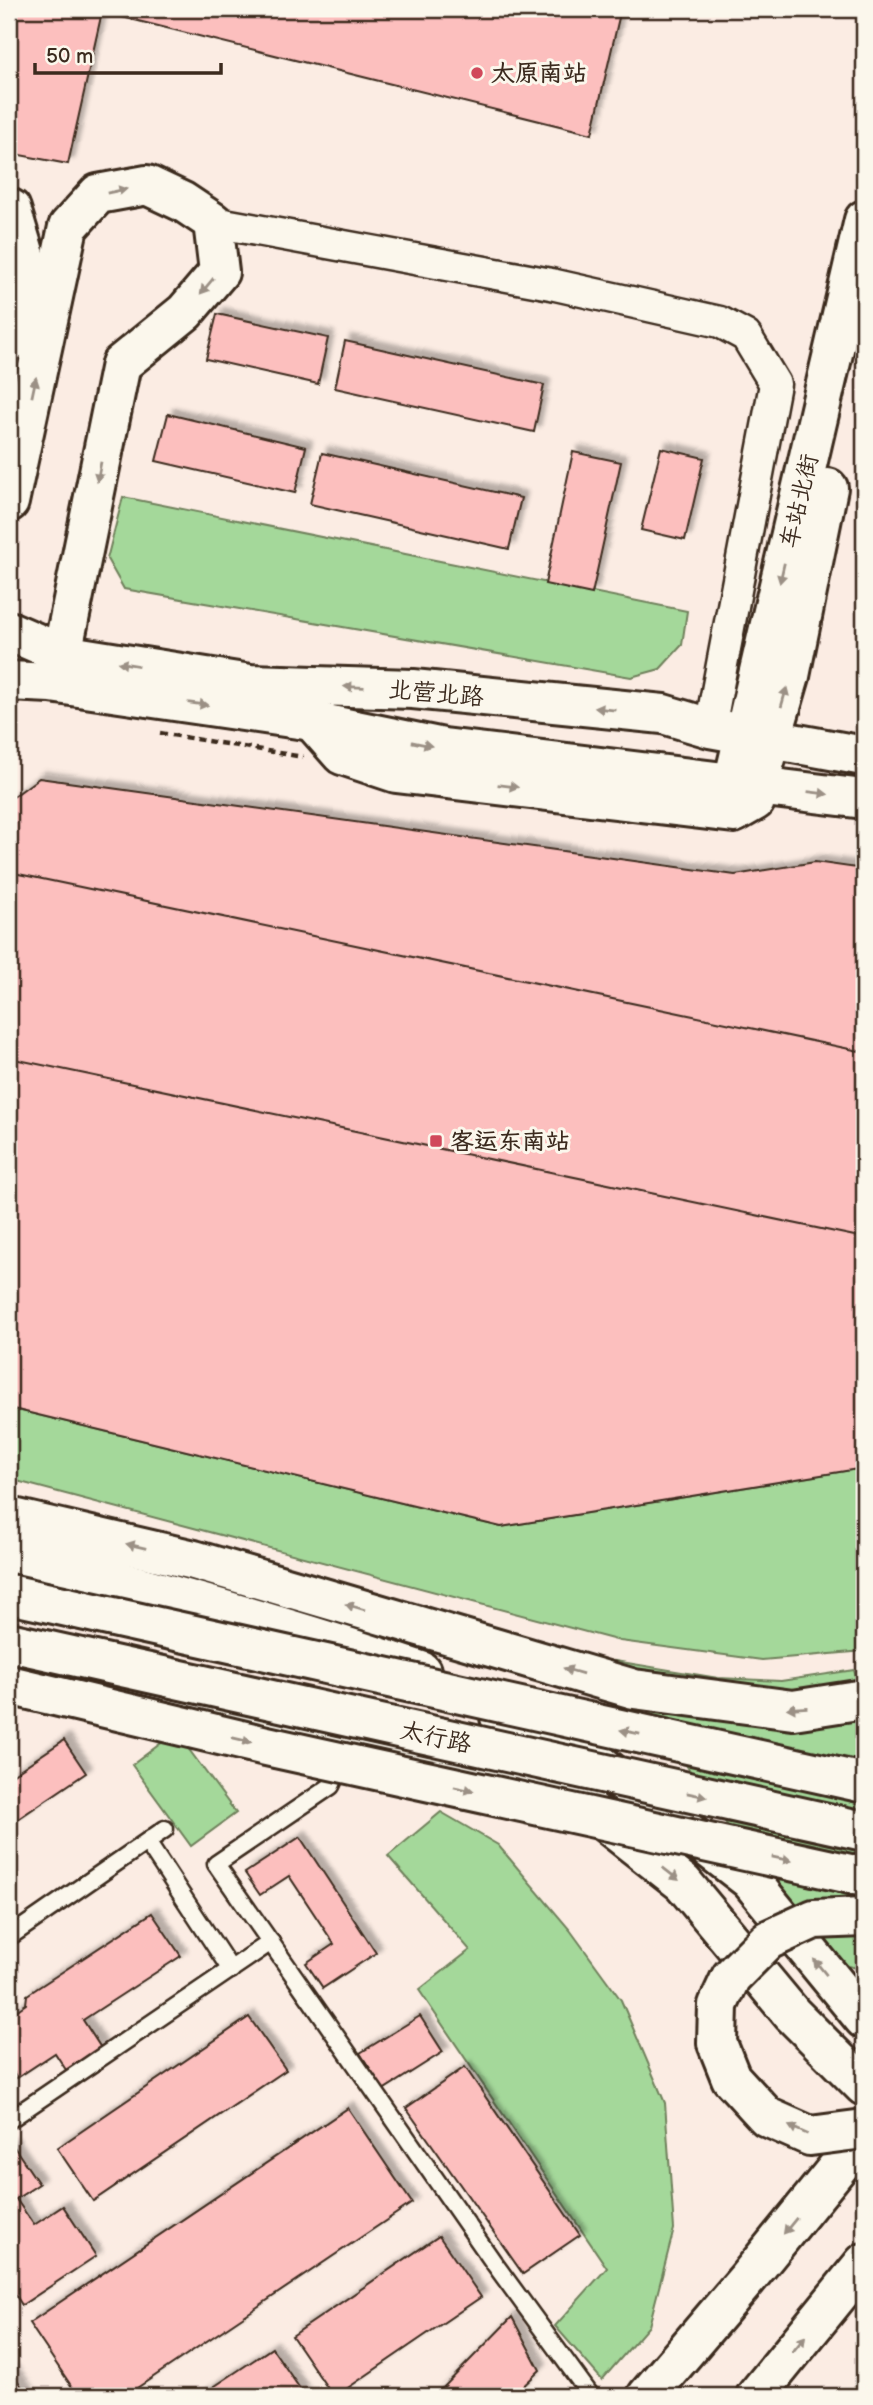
<svg xmlns="http://www.w3.org/2000/svg" width="873" height="2405" viewBox="0 0 873 2405" font-family="'Balsamiq Sans','LXGW WenKai TC',sans-serif">
  <style>
    .green { fill: #a4d89a; stroke: #70815c; stroke-width: 2 }
    .building { fill: #fcbfbe; stroke: #3b2a1e; stroke-width: 2; filter: url(#shadow) }
    .lines { fill: none; stroke-linecap: round; stroke-linejoin: round }
    .lane-casing { stroke: #3b2a1e; stroke-width: 21 }
    .street-casing { stroke: #3b2a1e; stroke-width: 35 }
    .secondary-casing { stroke: #3b2a1e; stroke-width: 44 }
    .primary-casing { stroke: #3b2a1e; stroke-width: 44 }
    .highway-casing { stroke: #3b2a1e; stroke-width: 44 }
    .path { stroke: #3b2a1e; stroke-width: 4.5; stroke-dasharray: 7 5; stroke-linecap: butt }
    .lane { stroke: #fbf7ec; stroke-width: 16 }
    .street { stroke: #fbf7ec; stroke-width: 30 }
    .secondary { stroke: #fbf7ec; stroke-width: 38 }
    .primary { stroke: #fbf7ec; stroke-width: 38 }
    .highway { stroke: #fbf7ec; stroke-width: 38 }
    .highway-bridge-casing { stroke: #3b2a1e; stroke-width: 44; stroke-linecap: butt }
    .highway-bridge { stroke: #fbf7ec; stroke-width: 38 }
    .oneway { fill: #9b9085 }
    .poi-dot { fill: #d1495b; stroke: #fbf7ec; stroke-width: 2.5 }
    .labels { text-anchor: middle; stroke-width: 6; stroke-linejoin: round; paint-order: stroke }
    .poi-label { font-size: 24px; font-weight: bold; fill: #3b2a1e; stroke: #fbf7ec; text-anchor: start }
    .street-label { font-size: 24px; fill: #3b2a1e; stroke: #fbf7ec }
  </style>
  <defs>
    <filter id="shadow"><feDropShadow dx="6" dy="-6" stdDeviation="2" flood-color="#0004"/></filter>
  </defs>
  <rect width="100%" height="100%" fill="#fbece3"/>
  <filter id="ink" filterUnits="userSpaceOnUse"><feTurbulence type="fractalNoise" baseFrequency=".0143" numOctaves="2"/><feDisplacementMap in="SourceGraphic" scale="14" xChannelSelector="R" yChannelSelector="G"/><feConvolveMatrix kernelMatrix="1 2 1 2 8 2 1 2 1" color-interpolation-filters="sRGB"/></filter>
  <g filter="url(#ink)">
    <g class="green">
      <polygon points="123,497 687,611 682,645 660,669 631,677 124,589 107,559"/>
      <polygon points="9,1408 501,1527 864,1468 864,1651 762,1660 620,1641 9,1479"/>
      <polygon points="615,1661 718,1678 781,1681 854,1670 864,1705 864,1970 803,1954 760,1873"/>
      <polygon points="176,1732 236,1813 191,1846 132,1765"/>
      <polygon points="441,1812 498,1845 570,1930 621,2000 665,2103 674,2229 649,2326 602,2380 555,2326 607,2268 419,1990 470,1950 388,1856"/>
    </g>
    <g class="building">
      <polygon points="9,9 621,9 592,134 102,12 68,164 9,153"/>
      <polygon points="217,314 328,338 318,384 206,359"/>
      <polygon points="345,341 544,385 534,432 335,388"/>
      <polygon points="168,414 306,447 295,493 156,461"/>
      <polygon points="661,448 704,458 685,540 641,530"/>
      <polygon points="573,452 621,462 592,594 545,584"/>
      <polygon points="322,453 521,498 509,549 310,504"/>
      <polygon points="39,778 735,875 815,862 864,869 864,1468 501,1527 9,1408 9,800"/>
      <polygon points="9,872 864,1052 864,1238 9,1058"/>
      <polygon points="64,1740 86,1773 9,1825 9,1777"/>
      <polygon points="300,1837 376,1953 323,1988 306,1963 334,1944 289,1876 260,1895 245,1873"/>
      <polygon points="152,1913 181,1956 83,2020 101,2048 66,2070 55,2053 17,2078 9,2064 9,2016 26,2004 27,1995"/>
      <polygon points="420,2016 443,2052 383,2090 360,2053"/>
      <polygon points="249,2017 286,2070 93,2201 57,2148"/>
      <polygon points="465,2067 580,2235 523,2274 406,2108"/>
      <polygon points="348,2108 412,2203 125,2396 78,2396 29,2323"/>
      <polygon points="12,2144 39,2184 16,2199 34,2225 63,2206 96,2256 22,2305 9,2285 9,2146"/>
      <polygon points="439,2236 481,2297 336,2396 333,2396 292,2336"/>
      <polygon points="512,2317 540,2370 513,2396 435,2396"/>
      <polygon points="272,2348 305,2396 200,2396"/>
      <polygon points="9,2368 28,2396 9,2396"/>
    </g>
    <g class="lines">
      <defs>
        <g id="lane">
          <polyline points="342,1762 331,1786 216,1864 494,2263 591,2396"/>
          <polyline points="147,1842 231,1970"/>
          <polyline points="9,1937 165,1829"/>
          <polyline points="9,2120 271,1942"/>
        </g>
        <polyline id="street" points="213,222 551,284 720,322 746,336 775,384 710,728"/>
        <g id="secondary">
          <polyline points="9,208 11,209 26,259 9,341"/>
          <polyline points="9,502 68,227 98,194 147,185 183,202 213,222 219,272 185,312 121,364 62,654"/>
          <polyline points="9,631 62,654 250,684 413,689 663,714 710,728 864,756"/>
          <polyline points="9,681 51,683 312,721 444,748 864,799"/>
          <polyline points="312,721 342,755 396,773 734,813 755,801 758,786"/>
          <polyline points="9,1572 71,1587"/>
          <polyline points="9,1665 352,1738 460,1756 572,1796 683,1883 792,2014 864,2086"/>
          <polyline points="500,1717 567,1739 750,1880 864,2019"/>
          <polyline points="647,2396 747,2279 864,2135"/>
          <polyline points="756,2396 864,2263"/>
        </g>
        <g id="primary">
          <polyline points="733,783 864,220"/>
          <polyline points="758,786 790,676 828,488"/>
        </g>
        <g id="highway">
          <polyline points="9,1517 194,1560 634,1689 793,1710 864,1699"/>
          <path d="M9 1552C147 1587 285 1625 421 1671"/>
        </g>
      </defs>
      <use href="#lane" class="lane-casing"/>
      <use href="#street" class="street-casing"/>
      <use href="#secondary" class="secondary-casing"/>
      <use href="#primary" class="primary-casing"/>
      <use href="#highway" class="highway-casing"/>
      <g class="path">
        <polyline points="860,486 864,467"/>
        <polyline points="160,733 303,757"/>
      </g>
      <use href="#lane" class="lane"/>
      <use href="#street" class="street"/>
      <use href="#secondary" class="secondary"/>
      <use href="#primary" class="primary"/>
      <use href="#highway" class="highway"/>
      <defs>
        <g id="highway-bridge">
          <polyline points="9,1594 864,1783"/>
          <polyline points="9,1642 864,1831"/>
          <polyline points="9,1685 262,1745 864,1877"/>
          <polyline points="864,1917 814,1919 768,1940 731,1977 718,2005 717,2043 731,2078 767,2117 810,2136 864,2129"/>
        </g>
      </defs>
      <use href="#highway-bridge" class="highway-bridge-casing"/>
      <use href="#highway-bridge" class="highway-bridge"/>
    </g>
    <defs><path id="oneway-solid" d="M-6-.8H1V-3.2L6.5 0L1 3.2V.8H-6Z" transform="scale(1.75)"/></defs>
    <g class="oneway">
      <use href="#oneway-solid" transform="translate(117 191) rotate(-12)"/>
      <use href="#oneway-solid" transform="translate(207 286) rotate(130)"/>
      <use href="#oneway-solid" transform="translate(34 387) rotate(-78)"/>
      <use href="#oneway-solid" transform="translate(99 472) rotate(101)"/>
      <use href="#oneway-solid" transform="translate(782 573) rotate(103)"/>
      <use href="#oneway-solid" transform="translate(128 664) rotate(-171)"/>
      <use href="#oneway-solid" transform="translate(354 687) rotate(-178)"/>
      <use href="#oneway-solid" transform="translate(784 697) rotate(-74)"/>
      <use href="#oneway-solid" transform="translate(198 704) rotate(8)"/>
      <use href="#oneway-solid" transform="translate(605 709) rotate(-174)"/>
      <use href="#oneway-solid" transform="translate(422 744) rotate(12)"/>
      <use href="#oneway-solid" transform="translate(508 786) rotate(7)"/>
      <use href="#oneway-solid" transform="translate(818 793) rotate(7)"/>
      <use href="#oneway-solid" transform="translate(136 1546) rotate(-167)"/>
      <use href="#oneway-solid" transform="translate(355 1607) rotate(-164)"/>
      <use href="#oneway-solid" transform="translate(573 1671) rotate(-164)"/>
      <use href="#oneway-solid" transform="translate(797 1708) rotate(177)"/>
      <use href="#oneway-solid" transform="translate(630 1732) rotate(-168)"/>
      <use href="#oneway-solid" transform="translate(242 1740) rotate(13)"/>
      <use href="#oneway-solid" transform="translate(464 1789) rotate(12)"/>
      <use href="#oneway-solid" transform="translate(697 1795) rotate(12)"/>
      <use href="#oneway-solid" transform="translate(782 1859) rotate(12)"/>
      <use href="#oneway-solid" transform="translate(671 1874) rotate(38)"/>
      <use href="#oneway-solid" transform="translate(820 1967) rotate(-129)"/>
      <use href="#oneway-solid" transform="translate(798 2130) rotate(-156)"/>
      <use href="#oneway-solid" transform="translate(790 2226) rotate(129)"/>
      <use href="#oneway-solid" transform="translate(799 2344) rotate(-51)"/>
    </g>
  </g>
  <g class="poi-dot">
    <circle cx="477" cy="73" r="7"/>
    <rect x="429" y="1134" width="14" height="14" rx="3.5"/>
  </g>
  <g class="labels">
    <g class="poi-label">
      <text x="491" y="81">太原南站</text>
      <text x="450" y="1149">客运东南站</text>
    </g>
    <g class="street-label">
      <text transform="translate(799 501) rotate(-77)" y="8">车站北街</text>
      <text transform="translate(436 693) rotate(5)" y="8">北营北路</text>
      <text transform="translate(436 1737) rotate(12)" y="8">太行路</text>
    </g>
  </g>
  <rect width="873" height="2405" fill="none" stroke="#fbf7ec" stroke-width="35"/>
  <rect x="18" y="18" width="838" height="2370" fill="none" stroke="#3b2a1e" stroke-width="2.5" filter="url(#ink)"/>
  <path d="M35 63v10h186v-10" fill="none" stroke="#3b2a1e" stroke-width="3.5"/>
  <text x="46" y="63" font-size="21" fill="#3b2a1e" stroke="#fbf7ec" stroke-width="5" paint-order="stroke">50 m</text>
</svg>
